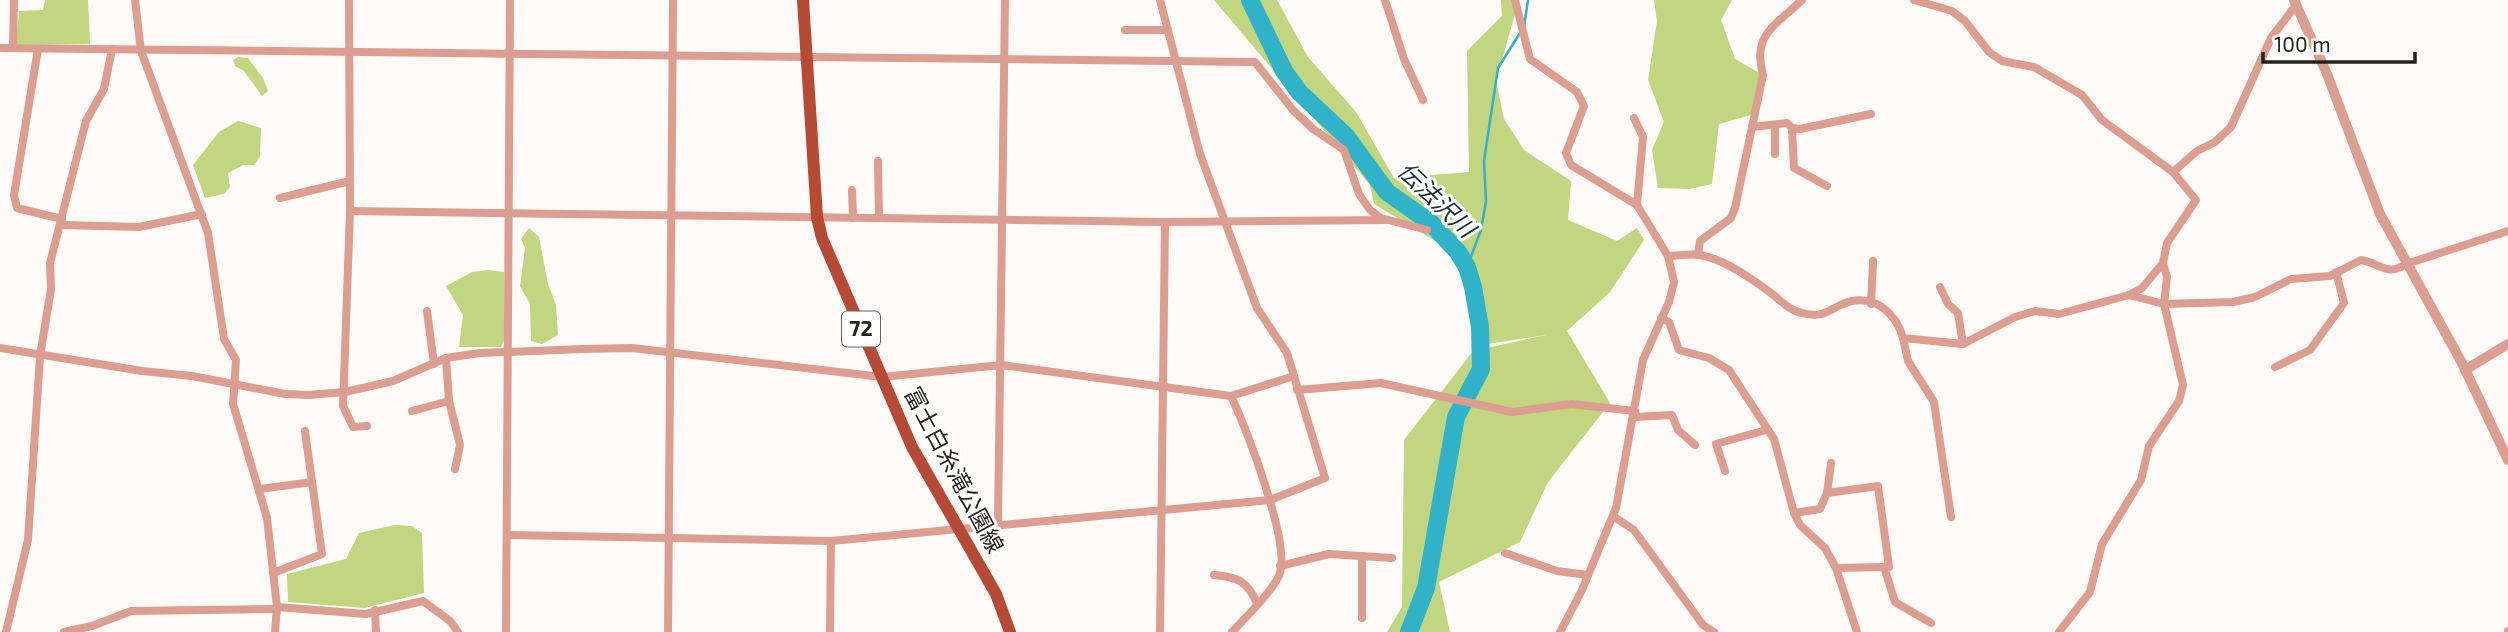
<svg xmlns="http://www.w3.org/2000/svg" width="2508" height="632" viewBox="0 0 2508 632" font-family="'Exo 2','Noto Sans JP',sans-serif">
  <style>
    .green { fill: #c2d581 }
    .lines { fill: none; stroke-linecap: round; stroke-linejoin: round }
    .stream { stroke: #30b3c9; stroke-width: 2.5 }
    .river { stroke: #30b3c9; stroke-width: 18 }
    .minor { stroke: #dc9e91; stroke-width: 8 }
    .tertiary { stroke: #dc9e91; stroke-width: 10 }
    .primary { stroke: #b74a35; stroke-width: 12 }
    .labels { text-anchor: middle; stroke-width: 6; stroke-linejoin: round; paint-order: stroke }
    .shield { fill: #fff; stroke: #666463; stroke-width: 2 }
    .shield-label { font-size: 21px; font-weight: bold; fill: #252220 }
    .street-label { font-size: 23px; fill: #252220; stroke: #fff }
    .water-label { font-size: 24px; font-style: italic; fill: #1a2f33; stroke: #fff }
  </style>
  <rect width="100%" height="100%" fill="#fefaf8"/>
  <g class="green">
    <polygon points="45,0 88,0 90,44 16,45 19,11 43,10"/>
    <polygon points="1214,0 1277,0 1308,57 1356,112 1394,178 1469,172 1467,51 1502,16 1501,0 1519,0 1496,81 1504,119 1524,150 1571,181 1568,220 1617,241 1637,228 1644,240 1610,292 1567,331 1610,403 1548,482 1520,542 1439,582 1450,632 1387,632 1402,607 1404,440 1473,351 1546,335 1481,345 1470,262 1374,204 1370,185"/>
    <polygon points="1654,0 1732,0 1721,20 1735,59 1763,75 1754,114 1719,124 1712,184 1689,189 1658,188 1652,150 1664,122 1648,80 1657,21"/>
    <polygon points="238,57 248,58 263,78 268,91 262,96 244,71 235,66 233,60"/>
    <polygon points="238,121 261,128 260,156 255,165 243,165 228,173 230,187 224,194 205,198 193,165 219,132"/>
    <polygon points="529,228 539,237 548,284 556,305 558,335 542,344 531,341 530,304 520,286 525,248 521,239"/>
    <polygon points="488,270 504,272 504,340 501,347 459,347 463,315 446,286 472,272"/>
    <polygon points="395,525 412,526 422,533 424,593 365,608 288,602 287,574 346,559 359,533"/>
  </g>
  <g class="lines">
    <g class="stream">
      <polyline points="1524,27 1528,0"/>
      <polyline points="1467,267 1481,230 1486,201 1484,161 1498,68 1520,33"/>
    </g>
    <polyline class="river" points="1250,0 1284,71 1299,92 1346,136 1387,192 1431,223 1458,252 1467,267 1473,287 1480,327 1481,369 1456,417 1426,588 1409,632"/>
    <g class="minor">
      <polyline points="135,0 141,51 208,233 224,339 236,360 233,404 267,518 277,607 275,632"/>
      <polyline points="349,0 350,211 343,406 353,427 367,426"/>
      <polyline points="1385,0 1404,59 1423,100"/>
      <polyline points="1515,0 1530,59 1577,92 1584,106 1566,153 1571,165 1637,205 1668,256 1674,282 1669,302 1643,360 1616,508 1582,590 1560,632"/>
      <polyline points="1914,0 1952,11 1965,21 1989,52 2002,61 2034,67 2082,95 2102,120 2173,172 2196,200 2167,243 2163,263 2167,277 2164,304 2183,385 2179,401 2149,446 2141,480 2102,544 2090,592 2059,632"/>
      <polyline points="1125,30 1168,30"/>
      <polyline points="0,48 1255,62 1293,110 1313,129 1344,150 1359,194 1370,210 1381,218 1427,230"/>
      <polyline points="13,48 14,0"/>
      <polyline points="38,49 14,195 17,208 62,219"/>
      <polyline points="1634,118 1643,137 1637,205"/>
      <polyline points="1775,125 1775,154"/>
      <polyline points="1752,127 1787,123 1792,128 1800,129 1871,114"/>
      <polyline points="1792,128 1794,168 1827,186"/>
      <polyline points="878,161 879,218"/>
      <polyline points="2173,172 2197,151 2215,142 2231,127 2271,38 2296,5"/>
      <polyline points="852,190 853,218"/>
      <polyline points="280,198 350,181"/>
      <polyline points="350,211 1165,222 1386,220"/>
      <polyline points="61,225 139,227 202,214"/>
      <path d="M1698 254 1700 241 1731 218 1735 208 1763 75C1752 34 1775 26 1802 0"/>
      <path d="M1668 256C1678 256 1690 253 1700 255 1724 259 1751 278 1771 293 1780 300 1790 311 1802 313 1827 320 1832 305 1852 301 1878 296 1897 316 1903 338L1963 344 2015 317 2035 311 2059 314 2129 295 2142 288 2163 263"/>
      <polyline points="1940,287 1948,304 1958,313 1963,344"/>
      <path d="M2129 295 2164 304 2233 302 2255 297 2291 279 2330 276 2361 260C2380 263 2387 277 2406 264L2508 231"/>
      <polyline points="1871,304 1873,261"/>
      <polyline points="427,311 434,364"/>
      <polyline points="1661,318 1669,322 1679,350 1709,358 1729,370 1774,439 1794,513 1800,525 1825,548 1836,568 1857,632"/>
      <polyline points="1903,338 1908,361 1934,402 1951,517"/>
      <polyline points="0,348 142,371 192,376 285,394 309,395 345,392 393,381 446,358 480,353 583,349 632,348 882,377 1001,365 1231,396 1294,376"/>
      <polyline points="446,358 449,401 460,445 455,469"/>
      <polyline points="2275,367 2310,350 2344,303 2336,272"/>
      <polyline points="1297,390 1381,383 1512,412 1571,404 1635,411"/>
      <path d="M1231 396C1246 428 1290 541 1280 573 1274 590 1245 618 1232 632"/>
      <polyline points="412,411 449,401"/>
      <polyline points="1635,417 1672,415 1678,430 1695,445"/>
      <polyline points="1725,471 1716,444 1766,430"/>
      <polyline points="260,489 312,482"/>
      <polyline points="1827,493 1831,463"/>
      <polyline points="1794,513 1820,509 1827,493 1878,486 1889,567 1884,567 1895,602 1931,623"/>
      <polyline points="1613,516 1634,530 1703,625 1714,632"/>
      <polyline points="998,525 1005,0"/>
      <polyline points="508,535 831,541 1270,500 1325,478 1287,353 1257,308 1200,154 1160,0"/>
      <polyline points="1505,553 1557,571 1588,575"/>
      <polyline points="1362,556 1362,618"/>
      <polyline points="1280,566 1329,554 1392,558"/>
      <polyline points="1836,568 1884,567"/>
      <polyline points="273,573 322,554 305,431"/>
      <path d="M1214 575C1238 577 1247 581 1257 603"/>
      <polyline points="277,607 366,614 423,601 450,621 458,632"/>
      <polyline points="375,610 376,632"/>
      <polyline points="6,632 28,540 40,356 51,289 50,263 86,121 104,89 112,49"/>
      <polyline points="64,632 92,626 131,611 276,609"/>
      <polyline points="506,632 510,0"/>
      <polyline points="668,632 673,0"/>
      <polyline points="830,632 831,541"/>
      <polyline points="1160,632 1165,222"/>
      <polyline points="2508,632 2508,631"/>
    </g>
    <g class="tertiary">
      <polyline points="2294,0 2327,74 2380,214 2462,363 2508,460"/>
      <polyline points="2465,370 2508,344"/>
    </g>
    <polyline class="primary" points="803,0 817,217 822,238 912,447 996,594 1010,632"/>
  </g>
  <g class="labels">
    <rect class="shield" x="842" y="311.5" width="38" height="35" rx="5"/>
    <g class="shield-label">
      <text x="861" y="336">72</text>
    </g>
    <g class="street-label">
      <text transform="translate(954 470) rotate(62)" y="8">富士白糸滝公園線</text>
    </g>
    <g class="water-label">
      <text transform="translate(1436 200) rotate(44)" y="8">伝法沢川</text>
    </g>
  </g>
  <path d="M2263 52v10h152v-10" fill="none" stroke="#252220" stroke-width="3.5"/>
  <text x="2274" y="52" font-size="21" fill="#252220" stroke="#ffffff" stroke-width="5" paint-order="stroke">100 m</text>
</svg>
